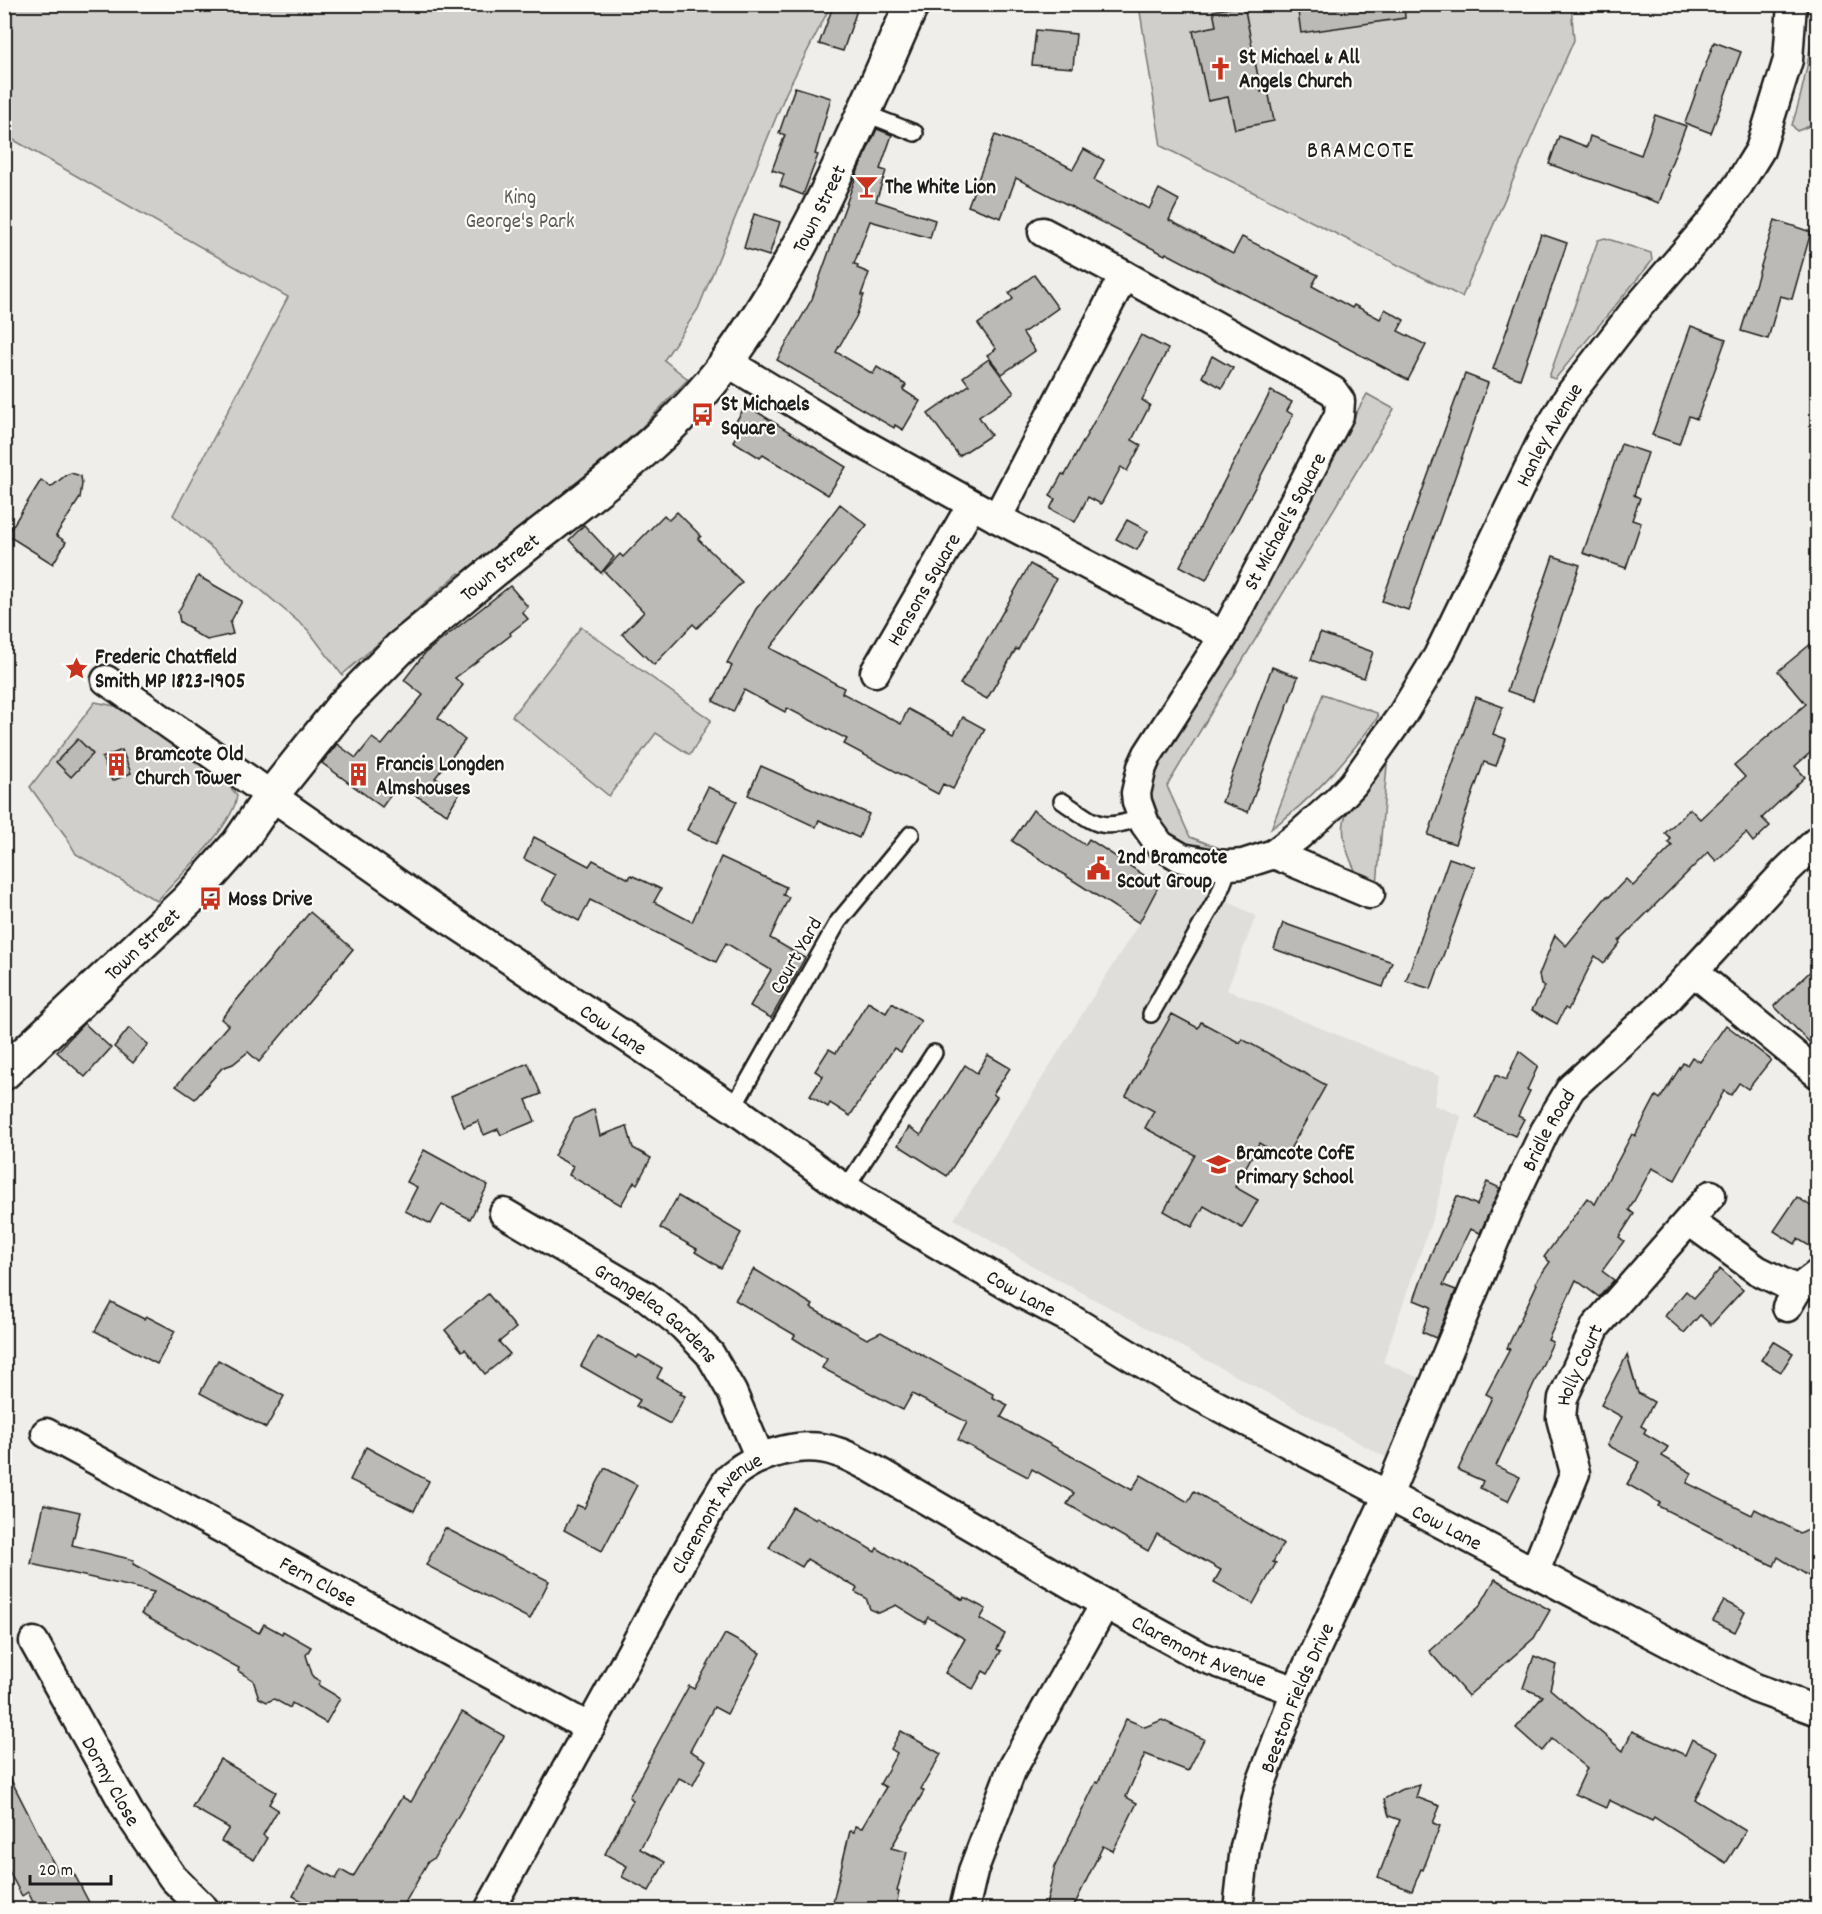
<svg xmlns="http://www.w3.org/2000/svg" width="1822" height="1914" viewBox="0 0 1822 1914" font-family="Dekko,sans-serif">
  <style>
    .built { fill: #e0deda }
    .green { fill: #d0cfcc; stroke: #767674; stroke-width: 1.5 }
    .building { fill: #bbbab6; stroke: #1c1c1c; stroke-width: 1.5 }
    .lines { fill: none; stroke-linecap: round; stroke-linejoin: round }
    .service-casing { stroke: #1c1c1c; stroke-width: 20 }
    .minor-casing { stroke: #1c1c1c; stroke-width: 33 }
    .tertiary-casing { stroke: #1c1c1c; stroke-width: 38 }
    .service { stroke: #fdfcf7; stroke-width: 15 }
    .minor { stroke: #fdfcf7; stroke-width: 28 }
    .tertiary { stroke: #fdfcf7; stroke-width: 33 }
    .labels { text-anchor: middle; stroke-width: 4.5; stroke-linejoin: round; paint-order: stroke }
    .poi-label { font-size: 21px; font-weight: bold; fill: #1c1c1c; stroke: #fdfcf7; text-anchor: start }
    .park-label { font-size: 21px; fill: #5b5b5a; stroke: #fdfcf7 }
    .street-label { font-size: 21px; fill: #1c1c1c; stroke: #fdfcf7 }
    .quarter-label { font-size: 24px; letter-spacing: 1.5px; fill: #1c1c1c; stroke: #fdfcf7 }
  </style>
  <rect width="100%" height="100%" fill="#f0eeea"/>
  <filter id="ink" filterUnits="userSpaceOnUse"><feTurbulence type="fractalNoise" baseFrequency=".0167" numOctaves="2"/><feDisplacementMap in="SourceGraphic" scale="12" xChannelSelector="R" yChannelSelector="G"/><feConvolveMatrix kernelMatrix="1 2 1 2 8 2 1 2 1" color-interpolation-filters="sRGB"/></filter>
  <g filter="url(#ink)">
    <polygon class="built" points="1168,870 1256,916 1227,990 1439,1076 1434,1105 1461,1116 1435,1211 1383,1362 1424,1380 1387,1458 1033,1266 954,1219 1139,923"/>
    <g class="green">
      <polygon points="4,5 831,5 786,93 698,309 664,360 688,379 640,429 465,578 459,573 342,675 308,630 173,515 288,297 5,135"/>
      <polygon points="1139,5 1571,5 1574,40 1462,297 1161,146"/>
      <path d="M1814 5H1818L1817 123 1797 131 1792 125C1805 85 1812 47 1814 5Z"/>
      <polygon points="1605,238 1651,253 1652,261 1555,379 1549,377 1598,240"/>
      <polygon points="1367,394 1394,409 1167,786 1190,837 1227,851 1225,855 1175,842 1160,825 1149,794 1150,784 1158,764"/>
      <polygon points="581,627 711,720 690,755 656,733 609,796 512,716"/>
      <path d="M1323 694 1377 713 1378 717C1347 759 1314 798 1271 829Z"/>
      <path d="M95 702 125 708 222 778 237 795C235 825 178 878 157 901L76 854 67 838 30 787Z"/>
      <path d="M1382 762 1387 765 1377 886 1358 876C1328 819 1348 807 1382 762Z"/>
    </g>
    <g class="building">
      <polygon points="834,4 859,4 843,51 819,44"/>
      <polygon points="1297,4 1404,4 1405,18 1301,33"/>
      <polygon points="1244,5 1261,92 1268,90 1274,121 1235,129 1228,97 1208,101 1193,31 1216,26 1213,11"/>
      <polygon points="1036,30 1076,34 1073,68 1032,65"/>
      <polygon points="1714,42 1741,52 1711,133 1685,123"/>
      <polygon points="795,87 831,98 815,154 818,155 803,195 780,186 784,174 772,170 785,135 779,133"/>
      <polygon points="1655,115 1686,126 1667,175 1669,176 1659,203 1549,164 1559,136 1587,147 1590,136 1641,155"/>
      <polygon points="877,129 892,135 880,169 886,171 876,201 935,220 930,238 870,221 854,264 858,265 857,268 869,273 861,295 864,295 856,317 836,352 873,374 877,367 906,385 903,390 920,401 903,430 895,425 894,428 777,360 812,299 859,168"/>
      <polygon points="995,135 1038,151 1073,169 1084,149 1104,160 1094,180 1149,209 1159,189 1179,200 1169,220 1233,254 1242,237 1318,275 1312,286 1352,308 1354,305 1380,319 1385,309 1404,320 1398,331 1426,345 1408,380 1166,253 1165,255 1016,178 1001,218 968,206"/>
      <polygon points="754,214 780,222 769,256 744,248"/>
      <polygon points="1775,220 1811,232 1792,299 1780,296 1768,339 1741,331"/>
      <polygon points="1541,234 1567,243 1520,379 1493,369"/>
      <polygon points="1034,275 1058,308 1023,333 1035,351 1002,374 987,355 996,349 978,324 1013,299 1009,293"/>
      <polygon points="1691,326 1726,339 1697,419 1689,416 1679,444 1652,435"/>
      <polygon points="1141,335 1168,349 1142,400 1150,405 1132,440 1141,445 1127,471 1121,467 1101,504 1088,497 1075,522 1050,509 1055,499 1050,496 1062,474 1065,475"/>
      <polygon points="1212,356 1233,368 1222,388 1202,377"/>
      <polygon points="989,359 1014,393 979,417 991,435 959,456 928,414 969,385 963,377"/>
      <polygon points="1465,374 1488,383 1408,610 1382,601"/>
      <polygon points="1271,391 1292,402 1287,411 1293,415 1206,580 1180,566"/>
      <polygon points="746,405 846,467 828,495 763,455 760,458 733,441 739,432 732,428"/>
      <polygon points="1621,444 1648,453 1634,495 1640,498 1632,520 1641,523 1626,568 1583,553"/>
      <polygon points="71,473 81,476 82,484 80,498 56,535 66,542 53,564 7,535 41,480 51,487 66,475"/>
      <polygon points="840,504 867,525 770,648 844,688 842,693 901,724 908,709 954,734 963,717 985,729 953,789 943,784 938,794 844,744 847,739 787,708 785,712 744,690 733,712 713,701 732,666 727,663 756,609 798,559"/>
      <polygon points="677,512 701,536 698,539 742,582 697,628 693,624 654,665 622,634 644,612 604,571 620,554 623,557 664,515 669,520"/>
      <polygon points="1127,520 1148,531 1137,550 1116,539"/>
      <polygon points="584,525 614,557 601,573 569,540"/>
      <polygon points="1553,556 1580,565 1533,700 1507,691"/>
      <polygon points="1030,564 1056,579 1018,650 1016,649 987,699 960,684 984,645"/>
      <polygon points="198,576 242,601 230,623 233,634 207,640 191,631 192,629 180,622 178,612"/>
      <polygon points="510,586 528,607 522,612 528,619 510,633 511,635 455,678 463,685 438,718 465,740 435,778 460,792 447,814 398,785 382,807 322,763 337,744 356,758 372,738 382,745 423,695 404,680 425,653"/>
      <polygon points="1320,633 1373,652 1364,678 1311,660"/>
      <polygon points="1818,638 1818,746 1795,766 1805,777 1762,818 1770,826 1753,842 1746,833 1716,861 1708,852 1619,941 1620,943 1604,963 1595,956 1568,1010 1565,1008 1557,1024 1532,1010 1545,986 1541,984 1539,975 1555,935 1566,946 1607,896 1609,897 1626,879 1633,886 1672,846 1668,842 1671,839 1665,833 1690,809 1700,819 1745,777 1734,765 1806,704 1778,671"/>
      <polygon points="1272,667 1298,677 1248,812 1222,802"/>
      <polygon points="1476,697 1503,707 1493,734 1506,739 1496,766 1484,762 1455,844 1428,835"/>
      <polygon points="78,739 93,754 71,777 56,762"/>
      <polygon points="122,750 131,773 112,781 102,758"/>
      <polygon points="761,766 869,814 859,838 819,820 816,827 748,795"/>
      <polygon points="708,787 737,801 716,844 687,830"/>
      <polygon points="1033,810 1085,845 1089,839 1159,885 1139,923 1012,841"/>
      <polygon points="534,837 589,866 593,860 629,879 631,875 661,889 654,902 692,922 721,857 786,887 783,895 789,897 770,938 805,958 771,1018 750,1006 771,970 726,943 716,962 590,900 579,921 542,901 555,875 524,859"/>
      <polygon points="1449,858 1475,867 1431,989 1406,981"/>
      <polygon points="310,912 353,949 259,1062 248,1052 233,1064 222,1068 195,1099 176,1086 228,1025 221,1019"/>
      <polygon points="1283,923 1392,962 1383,987 1274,949"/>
      <polygon points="1818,964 1818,1051 1774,1006"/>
      <polygon points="868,1002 886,1013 892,1003 921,1021 901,1052 894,1048 850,1116 830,1103 828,1107 810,1096 823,1076 815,1071 829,1049 836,1053"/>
      <polygon points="1172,1014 1198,1028 1201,1022 1240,1043 1242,1039 1326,1085 1285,1158 1259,1143 1235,1187 1258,1200 1242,1228 1204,1206 1192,1227 1164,1211 1195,1155 1145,1128 1154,1111 1126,1096"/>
      <polygon points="84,1023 111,1048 85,1077 57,1052"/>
      <polygon points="1726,1025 1771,1060 1748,1089 1739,1083 1731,1095 1724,1091 1675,1180 1652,1168 1629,1210 1634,1214 1619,1237 1624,1241 1602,1271 1614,1280 1599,1297 1576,1280 1548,1340 1553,1342 1496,1466 1520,1477 1508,1501 1480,1488 1483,1481 1458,1470 1492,1397 1486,1394 1510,1349 1507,1348 1537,1284 1535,1283 1550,1262 1544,1257 1587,1198 1595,1204 1632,1134 1635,1136 1656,1096 1660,1099 1683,1063 1687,1065 1692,1057 1700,1062"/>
      <polygon points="129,1028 148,1044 133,1063 114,1047"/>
      <polygon points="1519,1051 1538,1066 1527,1090 1530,1091 1518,1116 1524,1119 1515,1136 1476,1118 1496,1075 1506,1080"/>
      <polygon points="988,1055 1010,1068 993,1094 997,1097 947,1176 898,1145 909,1127 921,1135 965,1065 977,1073"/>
      <polygon points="528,1063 541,1094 526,1100 535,1121 501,1135 498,1129 484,1135 478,1121 464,1127 451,1096"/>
      <polygon points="594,1109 600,1136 627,1126 633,1148 651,1158 637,1184 634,1182 621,1205 569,1175 573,1166 554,1156 574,1119"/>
      <polygon points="424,1150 488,1185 470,1219 442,1204 431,1224 405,1211 417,1187 407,1182"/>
      <polygon points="1487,1182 1500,1188 1480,1233 1470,1229 1443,1285 1456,1290 1436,1338 1422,1332 1431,1307 1414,1300 1430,1256 1457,1196 1477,1205"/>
      <polygon points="678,1196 741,1233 721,1268 695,1252 697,1249 660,1228"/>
      <polygon points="1797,1197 1818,1211 1818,1251 1798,1239 1795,1244 1774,1231"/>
      <polygon points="754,1269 813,1305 811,1308 867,1339 881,1332 993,1394 992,1397 1008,1405 1001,1417 1132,1490 1141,1475 1188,1502 1194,1491 1283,1544 1273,1562 1276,1563 1253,1604 1214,1582 1221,1570 1157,1534 1148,1551 1067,1504 1074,1493 1032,1469 1028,1477 958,1440 967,1422 912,1394 903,1410 822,1368 827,1359 793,1338 795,1335 735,1300"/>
      <polygon points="1720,1269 1743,1290 1711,1325 1700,1315 1684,1333 1665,1316 1686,1291 1694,1298"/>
      <polygon points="488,1294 516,1328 499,1342 510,1354 485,1374 465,1349 462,1351 445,1330"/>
      <polygon points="111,1302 144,1319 146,1316 175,1331 157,1364 95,1331"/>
      <polygon points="597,1336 637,1358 639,1355 662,1368 657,1378 682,1392 680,1394 685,1396 670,1424 636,1406 640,1400 581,1366"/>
      <polygon points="1773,1341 1793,1353 1781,1372 1761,1360"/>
      <polygon points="1627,1355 1638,1393 1654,1402 1641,1426 1646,1429 1644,1433 1668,1447 1662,1456 1692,1473 1687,1483 1752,1515 1755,1509 1800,1533 1818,1524 1818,1582 1778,1557 1774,1566 1759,1559 1717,1536 1658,1506 1660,1503 1627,1484 1640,1462 1607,1445 1622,1417 1601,1405"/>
      <polygon points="218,1360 284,1396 266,1428 200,1393"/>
      <polygon points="366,1447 429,1481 414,1511 350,1480"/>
      <polygon points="605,1468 637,1485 602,1551 564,1530 577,1505 584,1508"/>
      <polygon points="44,1504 80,1512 72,1545 134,1560 133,1564 259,1633 264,1624 282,1634 283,1631 311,1647 306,1655 313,1677 320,1681 318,1685 340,1698 326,1723 292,1703 290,1708 274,1699 267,1702 259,1698 253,1680 238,1671 239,1668 141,1614 154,1592 31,1564"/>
      <polygon points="793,1507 816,1520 817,1517 875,1552 877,1548 963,1600 964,1597 986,1609 980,1619 1005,1634 997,1649 1001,1651 988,1674 983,1671 973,1689 945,1673 965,1639 928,1617 925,1623 896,1605 879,1613 870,1609 866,1598 855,1592 857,1588 807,1559 802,1567 769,1548"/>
      <polygon points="445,1528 549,1581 530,1619 426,1565"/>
      <polygon points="1495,1579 1550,1610 1534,1638 1468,1696 1429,1651 1479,1607"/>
      <polygon points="1724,1601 1745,1612 1735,1632 1713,1621"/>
      <polygon points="725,1634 760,1653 727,1714 714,1707 690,1751 706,1760 693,1785 679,1778 640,1849 665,1862 649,1891 622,1877 627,1866 605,1854 633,1800 629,1797 672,1717 689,1686 694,1689"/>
      <polygon points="1534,1656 1556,1665 1550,1689 1623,1751 1632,1731 1685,1755 1692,1739 1718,1752 1695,1800 1746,1831 1726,1863 1654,1817 1652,1821 1609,1800 1606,1808 1575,1794 1587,1768 1552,1739 1542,1751 1516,1728 1543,1696 1523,1688"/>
      <polygon points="462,1712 504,1736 434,1858 428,1862 401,1910 318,1910 293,1896 310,1865 336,1879 341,1870 353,1877 402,1797 411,1802"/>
      <polygon points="1126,1719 1145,1727 1162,1720 1204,1739 1188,1771 1145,1754 1126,1797 1137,1803 1113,1851 1103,1846 1072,1910 1045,1910 1055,1866 1096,1782 1098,1783"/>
      <polygon points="901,1731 941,1754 921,1789 924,1791 891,1848 907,1852 897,1891 899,1892 895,1910 831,1910 850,1831 854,1832 855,1826 862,1828 886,1787 880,1784 897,1753 891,1749"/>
      <polygon points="220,1759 276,1792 269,1804 278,1810 263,1835 267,1838 254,1860 221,1841 229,1828 192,1807"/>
      <polygon points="4,1766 59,1874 71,1868 93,1910 37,1910 28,1892 22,1896 4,1862"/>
      <polygon points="1420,1785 1416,1797 1440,1806 1433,1823 1440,1826 1423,1870 1421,1869 1412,1891 1378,1877 1400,1820 1389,1816 1384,1799 1400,1790"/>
    </g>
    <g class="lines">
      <defs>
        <g id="service">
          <polyline points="864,113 915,133"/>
          <path d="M1062 801C1098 825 1099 832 1143 817"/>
          <polyline points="1151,1014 1218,896 1230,865"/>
          <polyline points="733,1108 838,922 911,834"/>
          <polyline points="846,1188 934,1053"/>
        </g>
        <g id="minor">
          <polyline points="1043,232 1124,275"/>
          <polyline points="727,362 851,437 997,518"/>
          <path id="s1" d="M1224 636 997 518 1124 275 1333 391 1340 401 1339 415 1224 636 1148 754 1142 767 1136 793 1137 802 1145 824 1160 845 1182 858 1213 864 1230 865 1243 864 1274 854 1299 835 1336 802 1353 784 1402 715 1438 656 1542 441 1571 393 1632 314 1712 221 1739 184 1760 150 1788 60 1792 4"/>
          <path id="s2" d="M875 672 971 506"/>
          <path id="s3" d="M106 680 432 908 733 1108 837 1183 885 1213 1021 1293 1069 1318 1187 1390 1700 1659 1755 1688 1818 1711"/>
          <polyline points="1274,854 1370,894"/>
          <polyline points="1694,972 1818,1074"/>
          <path id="s4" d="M504 1213 647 1297 683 1326 710 1354 732 1392 760 1458"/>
          <polyline points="1689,1221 1757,1270 1797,1290"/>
          <polyline points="1787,1307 1797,1290 1818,1274"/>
          <path id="s5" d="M46 1433 590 1728"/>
          <path id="s6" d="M1535 1571 1575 1473 1561 1418 1563 1398 1596 1326 1711 1195"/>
          <path id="s7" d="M34 1642 132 1818 173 1878 205 1910"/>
          <path id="s8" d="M489 1910 714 1502C720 1493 725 1482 732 1475 758 1453 804 1440 837 1452 848 1455 859 1462 870 1467L1105 1604 1202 1657 1296 1691"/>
          <polyline points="964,1910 973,1871 1011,1771 1105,1604"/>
          <path id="s9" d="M1238 1910 1245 1847 1260 1786 1296 1691 1388 1495 1506 1213 1545 1131 1571 1088 1661 1006 1785 872 1818 840"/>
        </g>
        <g id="tertiary">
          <path id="s10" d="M4 1073 188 900 238 844 271 796 342 707 400 648C438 618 474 586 512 556 587 497 669 440 727 362 807 253 857 127 912 4"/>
        </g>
      </defs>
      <use href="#service" class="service-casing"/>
      <use href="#minor" class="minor-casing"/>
      <use href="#tertiary" class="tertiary-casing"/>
      <use href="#service" class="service"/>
      <use href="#minor" class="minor"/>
      <use href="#tertiary" class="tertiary"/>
    </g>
  </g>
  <defs>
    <symbol id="church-bare" viewBox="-9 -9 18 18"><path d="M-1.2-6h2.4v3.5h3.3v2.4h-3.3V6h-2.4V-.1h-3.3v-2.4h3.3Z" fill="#c8321e" stroke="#fdfcf7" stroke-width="2.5" paint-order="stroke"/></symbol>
    <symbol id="bar-bare" viewBox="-9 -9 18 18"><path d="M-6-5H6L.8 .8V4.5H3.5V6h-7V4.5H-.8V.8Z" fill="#c8321e" stroke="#fdfcf7" stroke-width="2.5" paint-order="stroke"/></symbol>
    <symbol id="bus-bare" viewBox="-9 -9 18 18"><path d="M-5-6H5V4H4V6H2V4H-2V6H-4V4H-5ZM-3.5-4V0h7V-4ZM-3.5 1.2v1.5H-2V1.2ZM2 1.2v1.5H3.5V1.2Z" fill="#c8321e" stroke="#fdfcf7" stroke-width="2.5" paint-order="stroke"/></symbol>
    <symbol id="sight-bare" viewBox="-9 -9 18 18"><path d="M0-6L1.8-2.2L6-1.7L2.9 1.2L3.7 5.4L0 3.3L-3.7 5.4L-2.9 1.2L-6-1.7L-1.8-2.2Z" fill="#c8321e" stroke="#fdfcf7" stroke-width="2.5" paint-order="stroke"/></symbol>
    <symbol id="building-bare" viewBox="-9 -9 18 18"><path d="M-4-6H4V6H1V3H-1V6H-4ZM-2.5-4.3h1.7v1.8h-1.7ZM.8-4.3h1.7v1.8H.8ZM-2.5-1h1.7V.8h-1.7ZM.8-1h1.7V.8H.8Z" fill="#c8321e" stroke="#fdfcf7" stroke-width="2.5" paint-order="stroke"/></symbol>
    <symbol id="civic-bare" viewBox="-9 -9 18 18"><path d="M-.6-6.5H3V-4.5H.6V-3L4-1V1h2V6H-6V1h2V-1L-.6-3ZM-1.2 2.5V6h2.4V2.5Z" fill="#c8321e" stroke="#fdfcf7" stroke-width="2.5" paint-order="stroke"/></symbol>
    <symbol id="school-bare" viewBox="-9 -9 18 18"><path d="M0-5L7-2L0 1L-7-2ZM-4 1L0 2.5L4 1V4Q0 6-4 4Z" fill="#c8321e" stroke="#fdfcf7" stroke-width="2.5" paint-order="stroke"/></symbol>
  </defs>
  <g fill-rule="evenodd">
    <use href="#church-bare" x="1204" y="52" width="33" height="33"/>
    <use href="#bar-bare" x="850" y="170" width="33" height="33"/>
    <use href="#bus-bare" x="686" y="398" width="33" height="33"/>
    <use href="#sight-bare" x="60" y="652" width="33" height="33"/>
    <use href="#building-bare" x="100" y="748" width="33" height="33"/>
    <use href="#building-bare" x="342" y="758" width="33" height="33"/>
    <use href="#civic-bare" x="1082" y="852" width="33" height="33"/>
    <use href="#bus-bare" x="194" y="882" width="33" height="33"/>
    <use href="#school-bare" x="1202" y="1148" width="33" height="33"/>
  </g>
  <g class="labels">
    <g class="poi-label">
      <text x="1239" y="63">St Michael &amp; All<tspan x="1239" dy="24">Angels Church</tspan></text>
      <text x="885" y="193">The White Lion</text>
      <text x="721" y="410">St Michaels<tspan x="721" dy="24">Square</tspan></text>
      <text x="95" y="663">Frederic Chatfield<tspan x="95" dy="24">Smith MP 1823-1905</tspan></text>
      <text x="135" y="760">Bramcote Old<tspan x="135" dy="24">Church Tower</tspan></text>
      <text x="376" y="770">Francis Longden<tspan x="376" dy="24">Almshouses</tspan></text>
      <text x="1117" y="863">2nd Bramcote<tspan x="1117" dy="24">Scout Group</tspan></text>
      <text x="228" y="905">Moss Drive</text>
      <text x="1236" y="1159">Bramcote CofE<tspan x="1236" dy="24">Primary School</tspan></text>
    </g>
    <g class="park-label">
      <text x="520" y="203">King<tspan x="520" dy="24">George's Park</tspan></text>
    </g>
    <g class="street-label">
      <text dy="7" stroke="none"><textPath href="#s10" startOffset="1197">Town Street</textPath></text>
      <text dy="7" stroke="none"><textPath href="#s1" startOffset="1911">Hanley Avenue</textPath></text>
      <text transform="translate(1284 521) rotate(-62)" y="7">St Michael's Square</text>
      <text dy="7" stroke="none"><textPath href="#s10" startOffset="711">Town Street</textPath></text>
      <text dy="7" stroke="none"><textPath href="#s2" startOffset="96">Hensons Square</textPath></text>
      <text dy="7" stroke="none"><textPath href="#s10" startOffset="189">Town Street</textPath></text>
      <text transform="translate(795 955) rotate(-60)" y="7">Court Yard</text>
      <text dy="7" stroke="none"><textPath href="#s3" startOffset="616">Cow Lane</textPath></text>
      <text dy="7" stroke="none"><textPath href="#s9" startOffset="843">Bridle Road</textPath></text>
      <text dy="7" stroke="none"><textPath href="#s3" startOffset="1102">Cow Lane</textPath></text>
      <text dy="7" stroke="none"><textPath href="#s4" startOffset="183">Grangelea Gardens</textPath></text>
      <text dy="7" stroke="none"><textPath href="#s6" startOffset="219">Holly Court</textPath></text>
      <text dy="7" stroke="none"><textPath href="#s8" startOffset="459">Claremont Avenue</textPath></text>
      <text dy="7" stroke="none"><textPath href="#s3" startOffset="1588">Cow Lane</textPath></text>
      <text dy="7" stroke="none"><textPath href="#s5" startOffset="310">Fern Close</textPath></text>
      <text dy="7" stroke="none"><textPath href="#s8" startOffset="1024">Claremont Avenue</textPath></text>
      <text dy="7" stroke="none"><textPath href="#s9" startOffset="222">Beeston Fields Drive</textPath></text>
      <text dy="7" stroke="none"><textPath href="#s7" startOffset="159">Dormy Close</textPath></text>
    </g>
    <g class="quarter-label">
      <text x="1361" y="157">BRAMCOTE</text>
    </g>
  </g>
  <rect width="1822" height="1914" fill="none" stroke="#fdfcf7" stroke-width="24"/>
  <rect x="12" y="12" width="1798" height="1890" fill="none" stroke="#1c1c1c" stroke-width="2" filter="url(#ink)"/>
  <path d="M30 1875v9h81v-9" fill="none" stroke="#1c1c1c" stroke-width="3"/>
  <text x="39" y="1875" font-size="18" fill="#1c1c1c" stroke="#fdfcf7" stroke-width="4.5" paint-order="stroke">20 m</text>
</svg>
